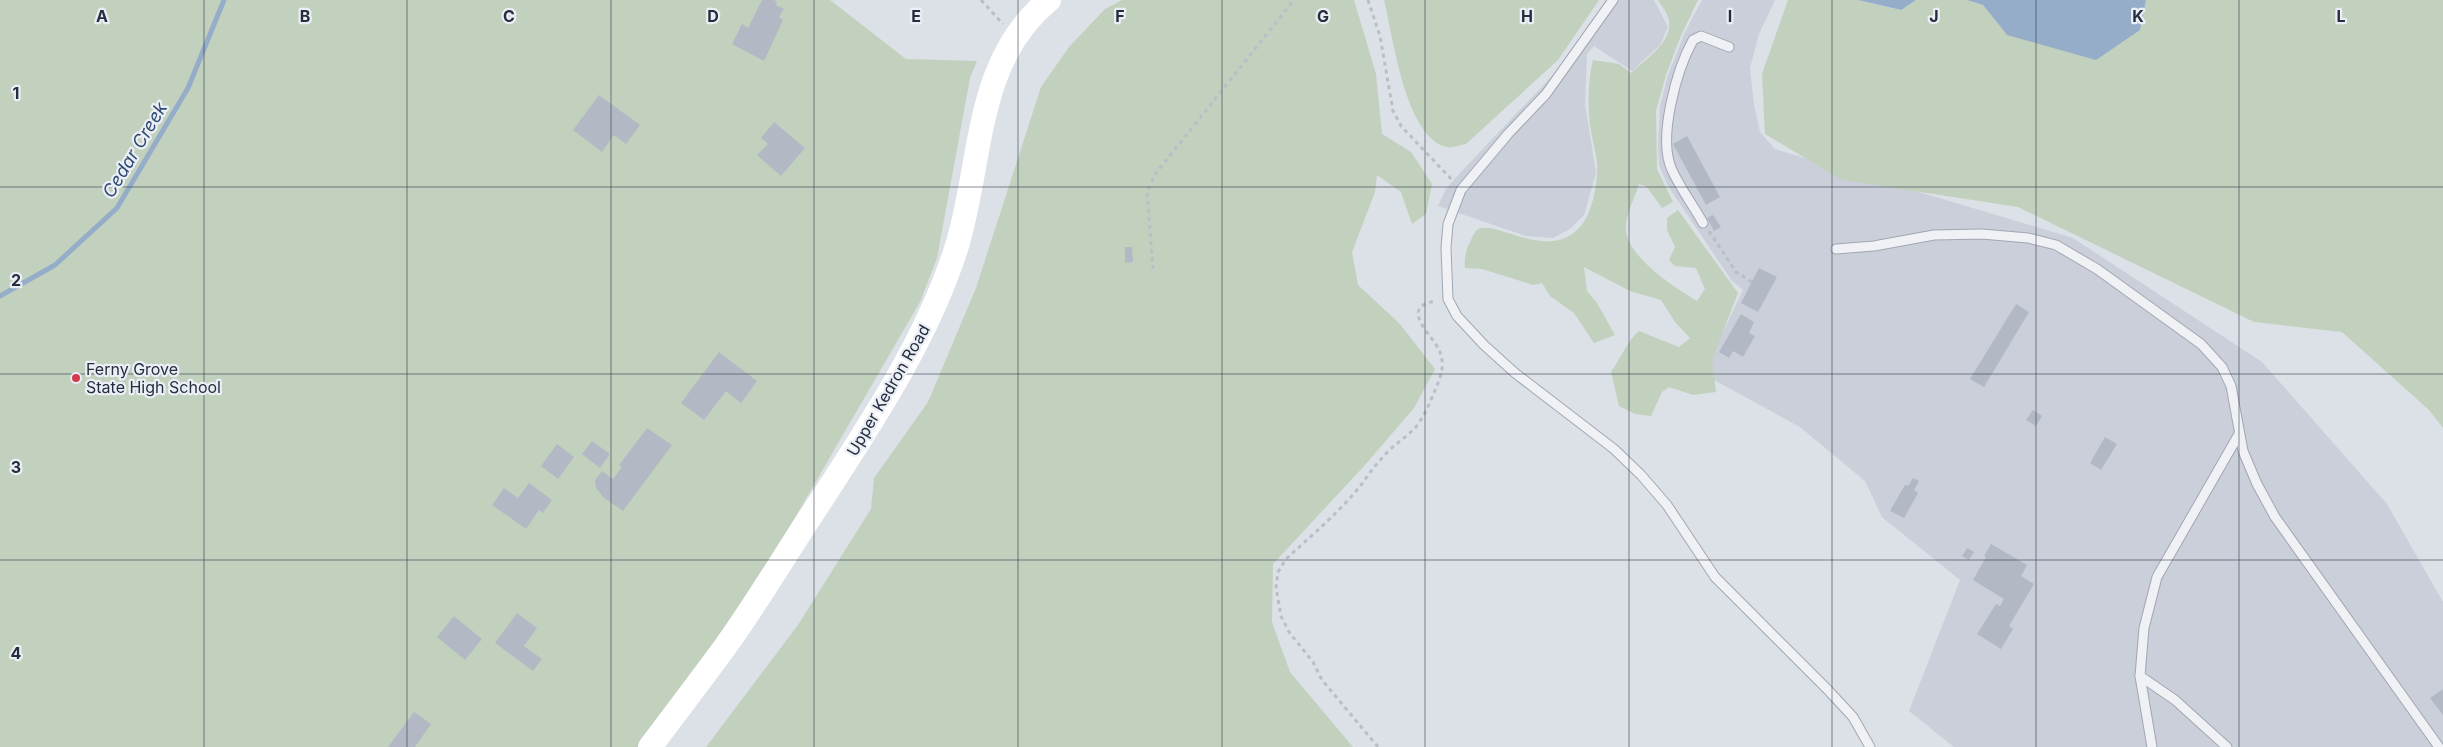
<svg xmlns="http://www.w3.org/2000/svg" width="2443" height="747" viewBox="0 0 2443 747" font-family="Inter,sans-serif">
  <style>
    .built { fill: #cacfd9 }
    .green { fill: #c2d1bd }
    .water { fill: #95adc9 }
    .lines { fill: none; stroke-linecap: round; stroke-linejoin: round }
    .stream { stroke: #95adc9; stroke-width: 5 }
    .building { fill: #b3b9c4 }
    .service-casing { stroke: #a1a7b1; stroke-width: 11 }
    .path { stroke: #babec5; stroke-width: 3; stroke-dasharray: 4 4; stroke-linecap: butt }
    .service { stroke: #eff1f5; stroke-width: 9 }
    .secondary { stroke: #fff; stroke-width: 24 }
    .grid { fill: none; stroke: #252e3e; stroke-width: 1; stroke-opacity: 0.55 }
    .poi-dot { fill: #d33a4e; stroke: #ebeff5; stroke-width: 2 }
    .labels { text-anchor: middle; stroke-width: 4.5; stroke-linejoin: round; paint-order: stroke }
    .poi-label { font-size: 16px; fill: #252e3e; stroke: #ebeff5; text-anchor: start }
    .street-label { font-size: 16px; fill: #252e3e; stroke: #ebeff5 }
    .water-label { font-size: 18px; font-style: italic; fill: #2e4b73; stroke: #ebeff5 }
    .grid-label { font-size: 16px; text-anchor: middle; font-weight: bold; fill: #252e3e; stroke: #ebeff5; stroke-width: 4.5; stroke-linejoin: round; paint-order: stroke }
  </style>
  <rect width="100%" height="100%" fill="#dce0e7"/>
  <g class="built">
    <polygon points="1606,0 1654,0 1668,27 1660,45 1632,71 1594,46 1587,54 1585,104 1596,173 1584,215 1570,229 1553,238 1526,236 1438,206 1446,189 1459,174 1556,72"/>
    <polygon points="1702,0 1775,0 1759,34 1750,68 1754,105 1760,132 1775,149 2073,238 2262,362 2387,504 2443,602 2443,747 1954,747 1909,711 1960,580 1882,517 1865,481 1800,427 1703,374 1743,290 1732,281 1668,186 1659,165 1658,145 1660,106 1668,75 1685,32"/>
  </g>
  <g class="green">
    <polygon points="0,0 830,0 906,59 977,61 970,78 937,258 920,302 750,595 642,747 0,747"/>
    <polygon points="1122,0 1354,0 1376,74 1382,134 1411,152 1432,184 1426,214 1412,224 1401,192 1377,175 1375,192 1352,252 1358,285 1399,323 1435,369 1414,408 1365,465 1273,564 1272,622 1290,672 1353,747 706,747 798,625 871,509 874,478 928,402 976,288 1041,87 1069,47 1105,9"/>
    <path d="M1384 0H1599L1558 60 1466 144C1460 145 1453 148 1447 147 1405 138 1393 36 1384 0Z"/>
    <path d="M1658 0H1698L1680 38 1666 75 1656 111 1657 169 1673 202 1662 208 1646 186 1639 184C1635 197 1627 212 1626 225 1623 255 1674 287 1697 301L1705 289 1696 268 1675 266 1669 260 1675 247 1667 230V218L1678 210 1738 293 1712 360 1716 392 1693 395 1669 387 1662 392 1651 416 1635 414 1619 406 1611 372C1620 359 1628 340 1639 331L1679 347 1690 338 1675 322 1661 300 1630 291 1584 267 1587 291 1597 303 1615 335 1594 343 1574 313 1550 296 1542 283 1533 285 1482 269 1465 268C1464 259 1466 250 1470 242 1472 238 1474 232 1478 229 1497 220 1545 260 1577 230 1593 216 1598 183 1597 162 1595 146 1589 129 1589 113 1588 97 1589 76 1593 60L1619 64 1631 73C1645 60 1676 40 1668 17 1666 11 1661 5 1658 0Z"/>
    <polygon points="1788,0 1858,0 1900,10 1916,0 1967,0 1983,5 2007,35 2139,30 2146,0 2443,0 2443,428 2429,410 2342,332 2254,322 2018,207 1842,180 1765,134 1762,74"/>
  </g>
  <g class="water">
    <polygon points="1858,0 1916,0 1901,10"/>
    <polygon points="1967,0 2146,0 2140,30 2096,60 2007,35 1983,5"/>
  </g>
  <g class="lines">
    <polyline class="stream" points="0,296 55,265 117,208 188,88 224,0"/>
  </g>
  <g class="building">
    <polygon points="762,0 774,0 777,2 776,5 784,9 779,17 783,20 764,61 732,44 742,24 748,28"/>
    <polygon points="599,95 640,125 626,144 614,135 602,152 573,130"/>
    <polygon points="774,122 805,148 781,176 757,155 768,144 761,138"/>
    <polygon points="1687,136 1720,197 1706,205 1673,144"/>
    <polygon points="1713,215 1721,227 1714,231 1707,218"/>
    <polygon points="1125,247 1132,247 1133,262 1125,263"/>
    <polygon points="1759,268 1777,277 1758,312 1741,303"/>
    <polygon points="2016,304 2029,312 1984,387 1970,379"/>
    <polygon points="1741,314 1754,322 1749,333 1755,336 1743,357 1733,351 1729,358 1719,352"/>
    <polygon points="719,352 757,381 741,403 726,391 704,420 681,403"/>
    <polygon points="2033,410 2042,416 2036,426 2026,420"/>
    <polygon points="647,428 672,445 623,511 604,498 596,488 595,480 602,471 613,479 622,467 619,465"/>
    <polygon points="2105,437 2117,444 2101,470 2090,463"/>
    <polygon points="592,441 610,454 600,468 582,454"/>
    <polygon points="557,444 574,457 558,479 541,466"/>
    <polygon points="1913,478 1919,481 1914,490 1918,493 1904,518 1890,511 1905,485 1908,486"/>
    <polygon points="529,483 552,500 543,513 539,510 526,529 492,505 504,488 518,498"/>
    <polygon points="1991,544 2027,565 2021,576 2034,584 2009,626 2013,629 2001,649 1977,634 1996,604 2000,606 2004,599 1973,580 1986,557 1984,556"/>
    <polygon points="1967,548 1974,552 1969,560 1962,556"/>
    <polygon points="517,613 537,628 524,646 542,659 533,671 495,643"/>
    <polygon points="454,616 482,639 465,660 437,637"/>
    <polygon points="2443,689 2443,715 2430,698"/>
    <polygon points="414,712 431,724 415,747 388,747"/>
  </g>
  <g class="lines">
    <defs>
      <g id="service">
        <polyline points="1613,0 1546,94 1508,134 1461,190 1448,224 1446,248 1448,299 1457,316 1484,345 1515,373 1614,449 1641,475 1667,505 1715,577 1828,690 1853,717 1870,747"/>
        <path d="M1703 223C1693 205 1680 188 1672 170 1657 138 1677 69 1693 40L1701 36 1729 47"/>
        <polyline points="1836,249 1874,246 1934,235 1982,234 2028,238 2056,245 2097,269 2201,344 2222,367 2231,386 2243,451 2257,484 2275,517 2439,747"/>
        <polyline points="2140,676 2152,747"/>
        <polyline points="2227,747 2175,700 2140,676 2144,628 2157,577 2239,434"/>
      </g>
    </defs>
    <use href="#service" class="service-casing"/>
    <g class="path">
      <polyline points="981,0 1003,24"/>
      <polyline points="1368,0 1380,36 1393,111 1401,126 1453,181"/>
      <polyline points="1709,231 1736,272 1752,282"/>
      <polyline points="1153,269 1147,192 1156,173 1294,0"/>
      <path d="M1378 747 1322 680 1313 662 1289 632 1281 616 1276 588 1278 572 1286 559C1310 537 1336 515 1357 490 1366 479 1373 467 1383 457 1392 446 1404 439 1414 429 1424 418 1430 402 1436 388 1441 376 1445 365 1440 352 1435 337 1396 307 1436 301"/>
    </g>
    <use href="#service" class="service"/>
    <path class="secondary" d="M650 747C675 714 700 681 725 647 759 600 789 548 822 499 873 420 927 339 956 249 983 164 973 62 1049 0"/>
  </g>
  <path class="grid" d="M204 0V747M407 0V747M611 0V747M814 0V747M1018 0V747M1222 0V747M1425 0V747M1629 0V747M1832 0V747M2036 0V747M2239 0V747M0 187H2443M0 374H2443M0 560H2443"/>
  <circle class="poi-dot" cx="76" cy="378" r="5"/>
  <g class="labels">
    <g class="poi-label">
      <text x="86" y="375">Ferny Grove<tspan x="86" dy="18">State High School</tspan></text>
    </g>
    <g class="street-label">
      <text transform="translate(888 390) rotate(-60)" y="6">Upper Kedron Road</text>
    </g>
    <g class="water-label">
      <text transform="translate(135 150) rotate(-59)" y="6">Cedar Creek</text>
    </g>
  </g>
  <g class="grid-label">
    <text x="102" y="22">A</text>
    <text x="305" y="22">B</text>
    <text x="509" y="22">C</text>
    <text x="713" y="22">D</text>
    <text x="916" y="22">E</text>
    <text x="1120" y="22">F</text>
    <text x="1323" y="22">G</text>
    <text x="1527" y="22">H</text>
    <text x="1730" y="22">I</text>
    <text x="1934" y="22">J</text>
    <text x="2138" y="22">K</text>
    <text x="2341" y="22">L</text>
    <text x="16" y="99">1</text>
    <text x="16" y="286">2</text>
    <text x="16" y="473">3</text>
    <text x="16" y="659">4</text>
  </g>
</svg>
